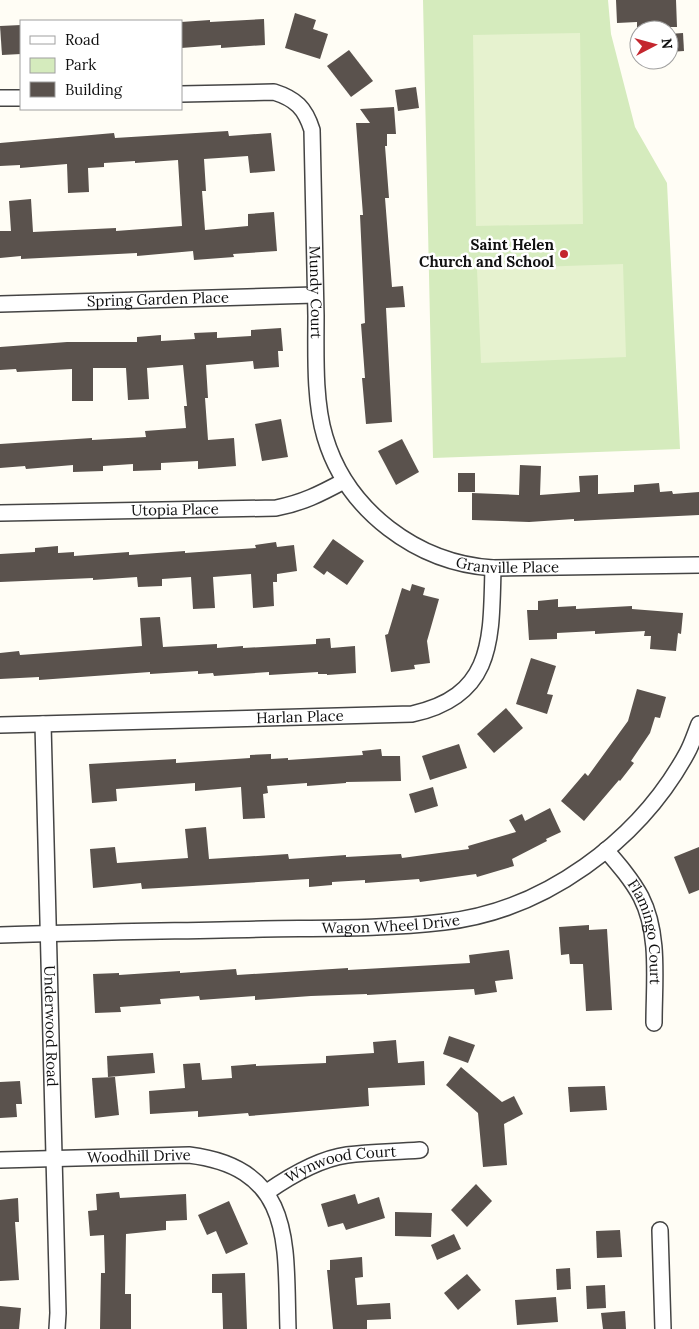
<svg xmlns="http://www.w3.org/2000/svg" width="699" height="1329" viewBox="0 0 699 1329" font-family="Lora,serif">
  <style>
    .green { fill: #d5ebbd }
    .pitch { fill: #e6f2cf }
    .building { fill: #5a524d }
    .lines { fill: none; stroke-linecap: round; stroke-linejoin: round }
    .minor-casing { stroke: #444; stroke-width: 18 }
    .minor { stroke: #fff; stroke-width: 15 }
    .poi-dot { fill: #c4262e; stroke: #fff; stroke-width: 2 }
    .labels { text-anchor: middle; stroke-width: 5; stroke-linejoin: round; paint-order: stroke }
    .poi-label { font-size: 15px; font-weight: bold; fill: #111; stroke: #fff; text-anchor: end }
    .street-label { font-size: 15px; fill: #111; stroke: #fff }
  </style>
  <rect width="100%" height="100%" fill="#fffdf5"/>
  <polygon class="green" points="423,0 608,0 611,34 635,127 667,183 680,449 433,458"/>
  <g class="pitch">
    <polygon points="580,33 583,224 476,226 473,35"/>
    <polygon points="623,264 626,357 481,363 477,269"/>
  </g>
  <g class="building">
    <polygon points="616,0 676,0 677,27 637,27 637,22 617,23"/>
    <polygon points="295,13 316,20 313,29 328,34 320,59 285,48"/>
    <polygon points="264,19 265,45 221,48 221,45 181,48 181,22 210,20 210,22"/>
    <polygon points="21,25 21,54 2,55 0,26"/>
    <polygon points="683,33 684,51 669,52 669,34"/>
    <polygon points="349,50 373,81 351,97 327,66"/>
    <polygon points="416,87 419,108 398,111 395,90"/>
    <polygon points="394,107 396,134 387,134 387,146 385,146 389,198 385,198 392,287 403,286 405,307 386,308 392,422 366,424 362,378 365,378 361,324 365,323 360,215 363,215 356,123 370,123 360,109"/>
    <polygon points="228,131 229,136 271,133 275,171 250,173 248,156 204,159 206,191 202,191 205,230 248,226 248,214 274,212 277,251 233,254 234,257 194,260 193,251 137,256 137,253 21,259 21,256 0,258 0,231 11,231 9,201 31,199 33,232 116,228 116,231 182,226 178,160 135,163 135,161 104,163 104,167 88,168 89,192 68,193 67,164 20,168 20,165 0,166 0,143 114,133 115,138"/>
    <polygon points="281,328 283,351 278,351 279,367 254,369 253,361 206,365 208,398 205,398 208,440 234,438 236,466 198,469 198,461 161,463 161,470 133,471 133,464 103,466 103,471 73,472 73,465 26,469 25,466 0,468 0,444 92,438 92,440 146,437 145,431 186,428 184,406 187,406 183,365 147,368 149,399 128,400 126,368 93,368 93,401 72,401 72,369 17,372 16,369 0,370 0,347 67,342 137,342 137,337 161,335 161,341 195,339 194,333 217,332 217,338 251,336 251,330"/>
    <polygon points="281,419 288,457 262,461 255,424"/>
    <polygon points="402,439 419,472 396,485 378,451"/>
    <polygon points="520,465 541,466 540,495 580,492 579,476 598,475 598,494 634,492 634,485 659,483 660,492 672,491 673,494 699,492 699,515 574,521 574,519 529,522 472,520 472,493 519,495"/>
    <rect x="458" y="473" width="17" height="19"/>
    <polygon points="333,539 364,561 347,585 327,571 324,575 313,567"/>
    <polygon points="276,542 277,547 294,545 297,571 277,574 277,582 273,582 274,606 253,608 251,574 213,577 215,608 193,609 191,577 162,579 162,586 138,587 137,577 93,580 93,578 0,582 0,554 35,552 35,548 58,546 58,553 74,552 74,556 129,552 129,555 185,551 185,553 256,548 255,545"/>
    <polygon points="412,584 425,588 423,595 439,599 427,641 430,663 414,665 415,669 391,672 385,635 388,634 402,588 410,591"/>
    <polygon points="558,599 558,607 576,606 576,609 632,606 632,609 683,613 681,634 678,633 676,651 650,649 651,636 644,636 645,631 595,634 595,631 557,633 557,639 529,640 527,610 538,610 538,601"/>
    <polygon points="160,617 163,647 217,644 217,648 243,646 243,648 316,644 316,639 330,638 331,648 355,646 356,673 327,675 327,674 318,674 318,672 269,675 269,672 214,676 213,673 198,674 198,671 150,674 150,672 39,680 39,677 0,679 0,653 19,651 20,655 142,646 140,618"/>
    <polygon points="531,658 556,666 547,694 553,695 547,714 516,704"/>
    <polygon points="637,689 666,697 660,718 655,717 650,733 631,761 634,763 620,781 619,780 584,821 561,801 585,773 588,776 628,721"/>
    <polygon points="506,708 523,728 494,753 477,734"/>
    <polygon points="459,744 467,768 430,780 422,756"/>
    <polygon points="381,749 382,756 400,756 401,781 346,782 346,783 307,786 307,783 267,786 268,793 263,794 265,818 243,819 241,787 195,791 195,783 116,789 117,801 92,803 89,764 176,759 176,763 250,758 250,755 271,754 271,759 288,758 288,760 363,755 362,751"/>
    <polygon points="433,787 438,806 415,813 409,794"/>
    <polygon points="550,808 561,832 546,839 547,841 512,859 514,866 477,877 476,874 420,882 419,879 365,883 365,880 332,882 332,885 309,887 309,879 142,889 141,883 93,888 90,849 115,847 117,863 188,858 185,829 206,827 209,859 288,854 289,859 346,855 346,857 401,854 402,858 469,849 468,846 516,832 509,820 522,814 525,821"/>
    <polygon points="699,847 699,890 689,894 674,857"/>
    <polygon points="589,925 589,930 607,929 612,1010 586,1011 583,964 570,964 569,954 561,955 559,927"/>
    <polygon points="509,950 513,979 495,981 497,992 475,995 474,989 367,995 367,994 311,996 255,1000 255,996 200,1000 199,996 160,999 161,1004 120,1007 121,1012 95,1013 93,974 119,973 119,975 180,971 180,973 236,969 237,975 348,968 348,970 470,963 469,955"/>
    <polygon points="449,1036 475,1045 468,1063 443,1054"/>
    <polygon points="396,1040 398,1063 424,1061 425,1085 368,1088 369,1106 249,1116 248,1113 198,1117 198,1111 150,1114 149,1091 185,1088 183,1064 200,1063 202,1080 232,1078 231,1066 256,1064 256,1066 326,1063 326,1056 374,1053 373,1042"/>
    <polygon points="153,1053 155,1073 108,1077 107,1056"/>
    <polygon points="461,1067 502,1102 514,1096 523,1114 504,1124 507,1165 483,1167 478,1113 446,1085"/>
    <polygon points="115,1077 119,1115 95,1118 92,1078"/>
    <polygon points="20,1081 22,1104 16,1104 17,1117 0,1118 0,1082"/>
    <polygon points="605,1086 607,1110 570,1112 568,1087"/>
    <polygon points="476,1184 492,1201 467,1227 451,1210"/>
    <polygon points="119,1192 120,1198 186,1194 187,1220 166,1221 166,1230 126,1234 125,1294 131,1294 131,1329 100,1329 101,1273 105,1273 104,1235 90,1236 88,1211 97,1210 96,1194"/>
    <polygon points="355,1194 358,1204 379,1197 385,1218 346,1230 343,1223 328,1227 321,1204"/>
    <polygon points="18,1198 19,1222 15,1222 19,1280 0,1281 0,1200"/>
    <polygon points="229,1201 248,1244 226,1254 216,1231 207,1235 198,1215"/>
    <polygon points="395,1212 432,1213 431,1237 395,1236"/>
    <polygon points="620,1230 622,1257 597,1258 596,1231"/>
    <polygon points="454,1234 461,1249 437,1260 431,1245"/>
    <polygon points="362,1257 363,1277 355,1278 357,1305 390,1303 391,1319 367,1320 367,1329 333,1329 327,1270 330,1270 330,1260"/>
    <polygon points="570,1268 571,1289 557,1290 556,1269"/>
    <polygon points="245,1273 247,1329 223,1329 222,1293 212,1293 212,1274"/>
    <polygon points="467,1274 481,1290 458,1310 444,1293"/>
    <polygon points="605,1285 606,1308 587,1309 586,1286"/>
    <polygon points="556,1297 558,1322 517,1325 515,1300"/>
    <polygon points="0,1306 21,1308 19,1329 0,1329"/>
    <polygon points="625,1311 626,1329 603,1329 601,1313"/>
  </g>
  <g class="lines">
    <defs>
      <g id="minor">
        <path id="s1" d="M181 94 274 92C296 99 305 108 312 130 313 192 315 254 316 316 316 353 314 401 325 437 347 511 417 563 493 568L699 565"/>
        <polyline points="0,98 21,98"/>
        <path id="s2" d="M0 304 315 295"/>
        <path id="s3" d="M0 513 276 508C302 503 320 494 344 481"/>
        <path id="s4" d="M43 724 58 1313 57 1329"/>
        <path id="s5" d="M0 725 412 714C495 696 491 638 493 568"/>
        <path id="s6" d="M606 850C619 865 632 880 641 897 660 934 654 982 654 1023"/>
        <path id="s7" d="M0 935C88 932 176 931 263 929 323 928 384 929 444 922 544 911 639 841 687 753 692 744 695 734 699 724"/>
        <path id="s8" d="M0 1160 189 1155C296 1168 285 1246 288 1329"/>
        <path id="s9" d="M267 1192C290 1176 318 1159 347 1155 371 1152 396 1152 420 1150"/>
        <polyline points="660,1230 663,1329"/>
      </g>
    </defs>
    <use href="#minor" class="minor-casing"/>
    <use href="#minor" class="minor"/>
  </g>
  <circle class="poi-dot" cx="564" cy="254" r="5"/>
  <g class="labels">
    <g class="poi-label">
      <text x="554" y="250">Saint Helen<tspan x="554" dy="17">Church and School</tspan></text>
    </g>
    <g class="street-label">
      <text dy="5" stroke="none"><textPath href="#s1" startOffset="312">Mundy Court</textPath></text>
      <text dy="5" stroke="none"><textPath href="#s2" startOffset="158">Spring Garden Place</textPath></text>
      <text dy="5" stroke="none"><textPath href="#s3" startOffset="175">Utopia Place</textPath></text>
      <text dy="5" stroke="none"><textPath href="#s1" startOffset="698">Granville Place</textPath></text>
      <text dy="5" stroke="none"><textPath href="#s5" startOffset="300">Harlan Place</textPath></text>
      <text dy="5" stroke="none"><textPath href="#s7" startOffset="391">Wagon Wheel Drive</textPath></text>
      <text dy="5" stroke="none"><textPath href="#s6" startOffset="94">Flamingo Court</textPath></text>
      <text dy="5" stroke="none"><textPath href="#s4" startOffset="302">Underwood Road</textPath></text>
      <text dy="5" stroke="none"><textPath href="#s8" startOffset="139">Woodhill Drive</textPath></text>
      <text dy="5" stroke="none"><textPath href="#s9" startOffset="81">Wynwood Court</textPath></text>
    </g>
  </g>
  <rect x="20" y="20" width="162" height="90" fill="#ffffff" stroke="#a0a0a0"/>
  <rect x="30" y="36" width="25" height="8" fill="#ffffff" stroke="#a0a0a0"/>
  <text x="65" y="45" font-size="15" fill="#111111">Road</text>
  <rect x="30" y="58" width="25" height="15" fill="#d5ebbd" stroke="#a0a0a0"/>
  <text x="65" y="70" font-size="15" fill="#111111">Park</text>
  <rect x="30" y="82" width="25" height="15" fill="#5a524d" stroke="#a0a0a0"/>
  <text x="65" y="95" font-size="15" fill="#111111">Building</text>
  <g transform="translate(654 45) rotate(84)"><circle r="24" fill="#ffffff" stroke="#a0a0a0"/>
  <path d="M0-4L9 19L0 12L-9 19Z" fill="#c4262e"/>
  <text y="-8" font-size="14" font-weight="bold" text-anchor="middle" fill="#111111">N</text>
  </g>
</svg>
